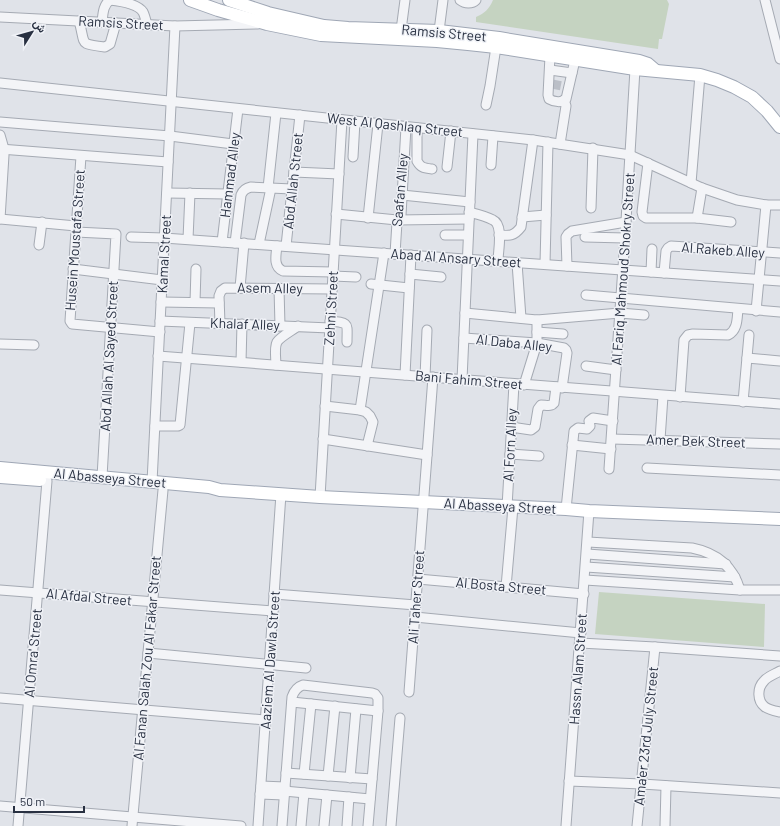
<svg xmlns="http://www.w3.org/2000/svg" width="780" height="826" viewBox="0 0 780 826" font-family="Barlow,Vazirmatn,sans-serif">
  <style>
    .green { fill: #c5d3c1 }
    .lines { fill: none; stroke-linecap: round; stroke-linejoin: round }
    .minor-tunnel { stroke: #bbbfc7; stroke-width: 9; stroke-dasharray: 9 4.5; stroke-linecap: butt }
    .minor-casing { stroke: #a5aab3; stroke-width: 11 }
    .major-casing { stroke: #9fa7b5; stroke-width: 14 }
    .minor { stroke: #f3f4f7; stroke-width: 9 }
    .major { stroke: #fff; stroke-width: 12 }
    .labels { text-anchor: middle; stroke-width: 3; stroke-linejoin: round; paint-order: stroke }
    .street-label { font-size: 14px; fill: #283041; stroke: #f0f2f7 }
  </style>
  <rect width="100%" height="100%" fill="#e0e3e9"/>
  <g class="green">
    <path d="M493 0H667L669 4 662 39H659L658 49 476 22V17C485 13 489 9 493 0Z"/>
    <polygon points="599,592 765,604 764,647 595,634"/>
  </g>
  <g class="lines">
    <polyline class="minor-tunnel" points="552,84 562,86"/>
    <defs>
      <g id="minor">
        <path d="M110 0C119 1 138 4 143 12 145 16 146 21 147 25"/>
        <path d="M460 0C465 4 472 4 476 0"/>
        <polyline points="765,0 780,59"/>
        <polyline points="0,17 175,26 258,24"/>
        <path d="M79 21C86 45 78 44 105 47L110 44 116 23"/>
        <path d="M102 22C103 14 103 5 110 0"/>
        <polyline points="401,30 405,0"/>
        <polyline points="439,31 443,0"/>
        <path d="M550 56 548 95 549 99C554 102 562 103 566 99L575 60"/>
        <polyline points="550,70 572,73"/>
        <polyline points="0,83 533,140 630,155 702,188 737,200 766,205 780,205"/>
        <polyline points="486,105 490,86 496,47"/>
        <polyline points="0,122 170,136 233,144"/>
        <path d="M417 128V161C421 168 424 168 432 169"/>
        <polyline points="0,135 4,149 4,155 0,219"/>
        <polyline points="560,144 566,106 564,100"/>
        <polyline points="0,149 168,162"/>
        <polyline points="81,156 70,321 72,324 160,332"/>
        <polyline points="353,157 355,121"/>
        <polyline points="648,163 642,212 643,216 646,218 697,218 731,222"/>
        <polyline points="491,165 493,136"/>
        <polyline points="447,167 451,131"/>
        <polyline points="294,172 339,174"/>
        <polyline points="691,183 700,75"/>
        <polyline points="268,188 276,113"/>
        <polyline points="167,193 228,194"/>
        <polyline points="402,195 470,202"/>
        <polyline points="591,208 593,148"/>
        <path d="M469 212C477 214 486 216 493 220 504 225 498 251 498 261"/>
        <polyline points="336,214 397,220 469,219"/>
        <polyline points="522,217 546,215"/>
        <polyline points="368,218 378,124"/>
        <polyline points="697,218 702,188"/>
        <polyline points="0,219 76,226"/>
        <polyline points="76,232 116,234 102,477"/>
        <polyline points="445,235 468,235"/>
        <path d="M499 235C510 236 514 236 521 227L533 140"/>
        <polyline points="131,237 164,238 780,281"/>
        <polyline points="585,237 625,238"/>
        <polyline points="188,239 190,193"/>
        <polyline points="222,242 238,109"/>
        <path d="M235 243 241 195C243 190 246 188 251 187L292 189"/>
        <polyline points="259,244 271,188"/>
        <polyline points="39,245 42,222"/>
        <path d="M277 246C276 255 273 267 283 271L333 272"/>
        <polyline points="286,246 300,115"/>
        <polyline points="395,254 397,222 401,215 406,127"/>
        <polyline points="517,263 521,318"/>
        <polyline points="545,264 548,142"/>
        <polyline points="567,266 566,237 568,234 572,231 626,222"/>
        <polyline points="73,269 162,280"/>
        <polyline points="651,272 652,249"/>
        <polyline points="664,273 666,251 668,248 671,246 780,253"/>
        <polyline points="410,274 441,277"/>
        <polyline points="333,276 356,277"/>
        <polyline points="371,284 409,288"/>
        <polyline points="240,288 244,243"/>
        <polyline points="279,288 280,326"/>
        <polyline points="586,295 780,312"/>
        <polyline points="161,302 219,303"/>
        <polyline points="195,302 196,269"/>
        <polyline points="756,311 766,205"/>
        <polyline points="465,313 537,320 620,313 644,315"/>
        <polyline points="160,321 330,328"/>
        <path d="M330 321C350 323 347 323 347 342"/>
        <polyline points="220,324 219,296 221,291 225,288 332,289"/>
        <polyline points="537,332 563,334"/>
        <polyline points="464,338 537,343 564,348 566,350 567,353 562,388"/>
        <polyline points="0,344 34,345"/>
        <polyline points="158,356 780,404"/>
        <polyline points="747,358 780,361"/>
        <polyline points="241,362 242,324"/>
        <path d="M276 365C276 359 274 348 277 342 280 337 293 330 298 326"/>
        <polyline points="586,366 616,370"/>
        <polyline points="405,375 411,255"/>
        <polyline points="425,377 427,330"/>
        <polyline points="462,380 473,134"/>
        <polyline points="524,385 537,343 537,320"/>
        <path d="M680 397 684 340 688 335 693 334 728 335C738 330 737 318 738 309"/>
        <polyline points="743,402 749,335"/>
        <polyline points="325,406 360,410 366,412 370,416 373,422 367,446"/>
        <polyline points="360,410 384,253"/>
        <polyline points="155,426 178,426 180,425 190,323"/>
        <path d="M511 427 531 430 535 427 538 409 541 405C546 405 551 407 554 403L556 387"/>
        <polyline points="323,439 427,455"/>
        <polyline points="612,439 780,444"/>
        <polyline points="660,440 663,396"/>
        <polyline points="572,445 611,449"/>
        <polyline points="510,454 539,456"/>
        <polyline points="647,468 780,475"/>
        <polyline points="609,469 625,238 635,69"/>
        <polyline points="152,482 175,26"/>
        <polyline points="320,497 342,120"/>
        <polyline points="507,507 514,384"/>
        <polyline points="566,509 574,431 578,428 587,429 590,426 589,421 593,418 613,421"/>
        <path d="M588 542 692 548C717 553 733 566 740 590"/>
        <polyline points="587,554 726,564"/>
        <polyline points="586,567 735,577"/>
        <polyline points="418,579 584,594"/>
        <polyline points="585,580 740,590 780,590"/>
        <polyline points="506,587 513,507"/>
        <polyline points="0,590 273,611"/>
        <polyline points="274,594 416,605"/>
        <polyline points="415,617 581,633"/>
        <polyline points="580,643 655,647 780,656"/>
        <polyline points="148,653 306,668"/>
        <path d="M780 671C775 674 768 676 764 681 757 688 757 701 765 707 769 710 775 711 780 712"/>
        <polyline points="409,692 433,377"/>
        <polyline points="0,698 265,720"/>
        <polyline points="292,702 378,711"/>
        <polyline points="286,773 372,779"/>
        <polyline points="304,774 311,704"/>
        <polyline points="328,776 335,706"/>
        <polyline points="350,778 356,709"/>
        <polyline points="569,781 642,784 780,793"/>
        <polyline points="261,786 285,787"/>
        <polyline points="284,791 370,799"/>
        <polyline points="260,794 284,795"/>
        <polyline points="0,806 241,826"/>
        <polyline points="18,826 47,481"/>
        <polyline points="132,826 163,490"/>
        <polyline points="258,826 281,494"/>
        <path d="M282 826 292 697C294 691 297 687 303 685L372 693 375 694 378 698V711L368 826"/>
        <polyline points="301,826 304,793"/>
        <polyline points="324,826 327,795"/>
        <polyline points="347,826 349,797"/>
        <polyline points="391,826 400,718"/>
        <polyline points="566,826 589,511"/>
        <polyline points="637,826 655,647"/>
        <polyline points="665,826 666,786"/>
      </g>
      <g id="major">
        <polyline points="190,0 218,10 267,24 321,35 437,41 468,44 496,47 635,69 700,75 717,80 734,87 752,97 767,111 780,127"/>
        <polyline points="229,0 268,13 324,26 348,28 439,31 499,38 639,61 648,64 655,70"/>
        <polyline points="0,468 209,487 220,490 320,497 566,509 589,511 780,519"/>
        <polyline points="0,477 40,480"/>
      </g>
    </defs>
    <use href="#minor" class="minor-casing"/>
    <use href="#major" class="major-casing"/>
    <use href="#minor" class="minor"/>
    <use href="#major" class="major"/>
  </g>
  <g class="labels">
    <g class="street-label">
      <text transform="translate(121 23) rotate(3)" y="5">Ramsis Street</text>
      <text transform="translate(444 33) rotate(5)" y="5">Ramsis Street</text>
      <text transform="translate(395 125) rotate(6)" y="5">West Al Qashlaq Street</text>
      <text transform="translate(230 175) rotate(-83)" y="5">Hammad Alley</text>
      <text transform="translate(293 181) rotate(-84)" y="5">Abd Allah Street</text>
      <text transform="translate(400 190) rotate(-85)" y="5">Saafan Alley</text>
      <text transform="translate(75 240) rotate(-86)" y="5">Husein Moustafa Street</text>
      <text transform="translate(723 250) rotate(4)" y="5">Al Rakeb Alley</text>
      <text transform="translate(164 254) rotate(-87)" y="5">Kamal Street</text>
      <text transform="translate(456 258) rotate(4)" y="5">Abad Al Ansary Street</text>
      <text transform="translate(623 269) rotate(-86)" y="5">Al Fariq Mahmoud Shokry Street</text>
      <text transform="translate(270 288) rotate(1)" y="5">Asem Alley</text>
      <text transform="translate(331 308) rotate(-87)" y="5">Zehni Street</text>
      <text transform="translate(245 324) rotate(2)" y="5">Khalaf Alley</text>
      <text transform="translate(514 343) rotate(6)" y="5">Al Daba Alley</text>
      <text transform="translate(109 356) rotate(-87)" y="5">Abd Allah Al Sayed Street</text>
      <text transform="translate(469 380) rotate(5)" y="5">Bani Fahim Street</text>
      <text transform="translate(696 441) rotate(2)" y="5">Amer Bek Street</text>
      <text transform="translate(510 445) rotate(-87)" y="5">Al Forn Alley</text>
      <text transform="translate(110 478) rotate(5)" y="5">Al Abasseya Street</text>
      <text transform="translate(500 506) rotate(3)" y="5">Al Abasseya Street</text>
      <text transform="translate(501 586) rotate(5)" y="5">Al Bosta Street</text>
      <text transform="translate(89 597) rotate(5)" y="5">Al Afdal Street</text>
      <text transform="translate(416 597) rotate(-86)" y="5">Ali Taher Street</text>
      <text transform="translate(33 653) rotate(-85)" y="5">Al Omra' Street</text>
      <text transform="translate(147 658) rotate(-85)" y="5">Al Fanan Salah Zou Al Fakar Street</text>
      <text transform="translate(270 660) rotate(-86)" y="5">Aaziem Al Dawla Street</text>
      <text transform="translate(578 669) rotate(-86)" y="5">Hassn Alam Street</text>
      <text transform="translate(646 736) rotate(-84)" y="5">Ama'er 23rd July Street</text>
    </g>
  </g>
  <g transform="translate(32 32) rotate(53)" stroke="#f0f2f7" stroke-width="3" paint-order="stroke">
  <path d="M0-3L7 15L0 10L-7 15Z" fill="#283041"/>
  <text y="-6" font-size="11" font-weight="bold" text-anchor="middle" fill="#283041">ش</text>
  </g>
  <path d="M14 806v6h70v-6" fill="none" stroke="#283041" stroke-width="2"/>
  <text x="20" y="806" font-size="12" fill="#283041" stroke="#f0f2f7" stroke-width="3" paint-order="stroke">50 m</text>
</svg>
